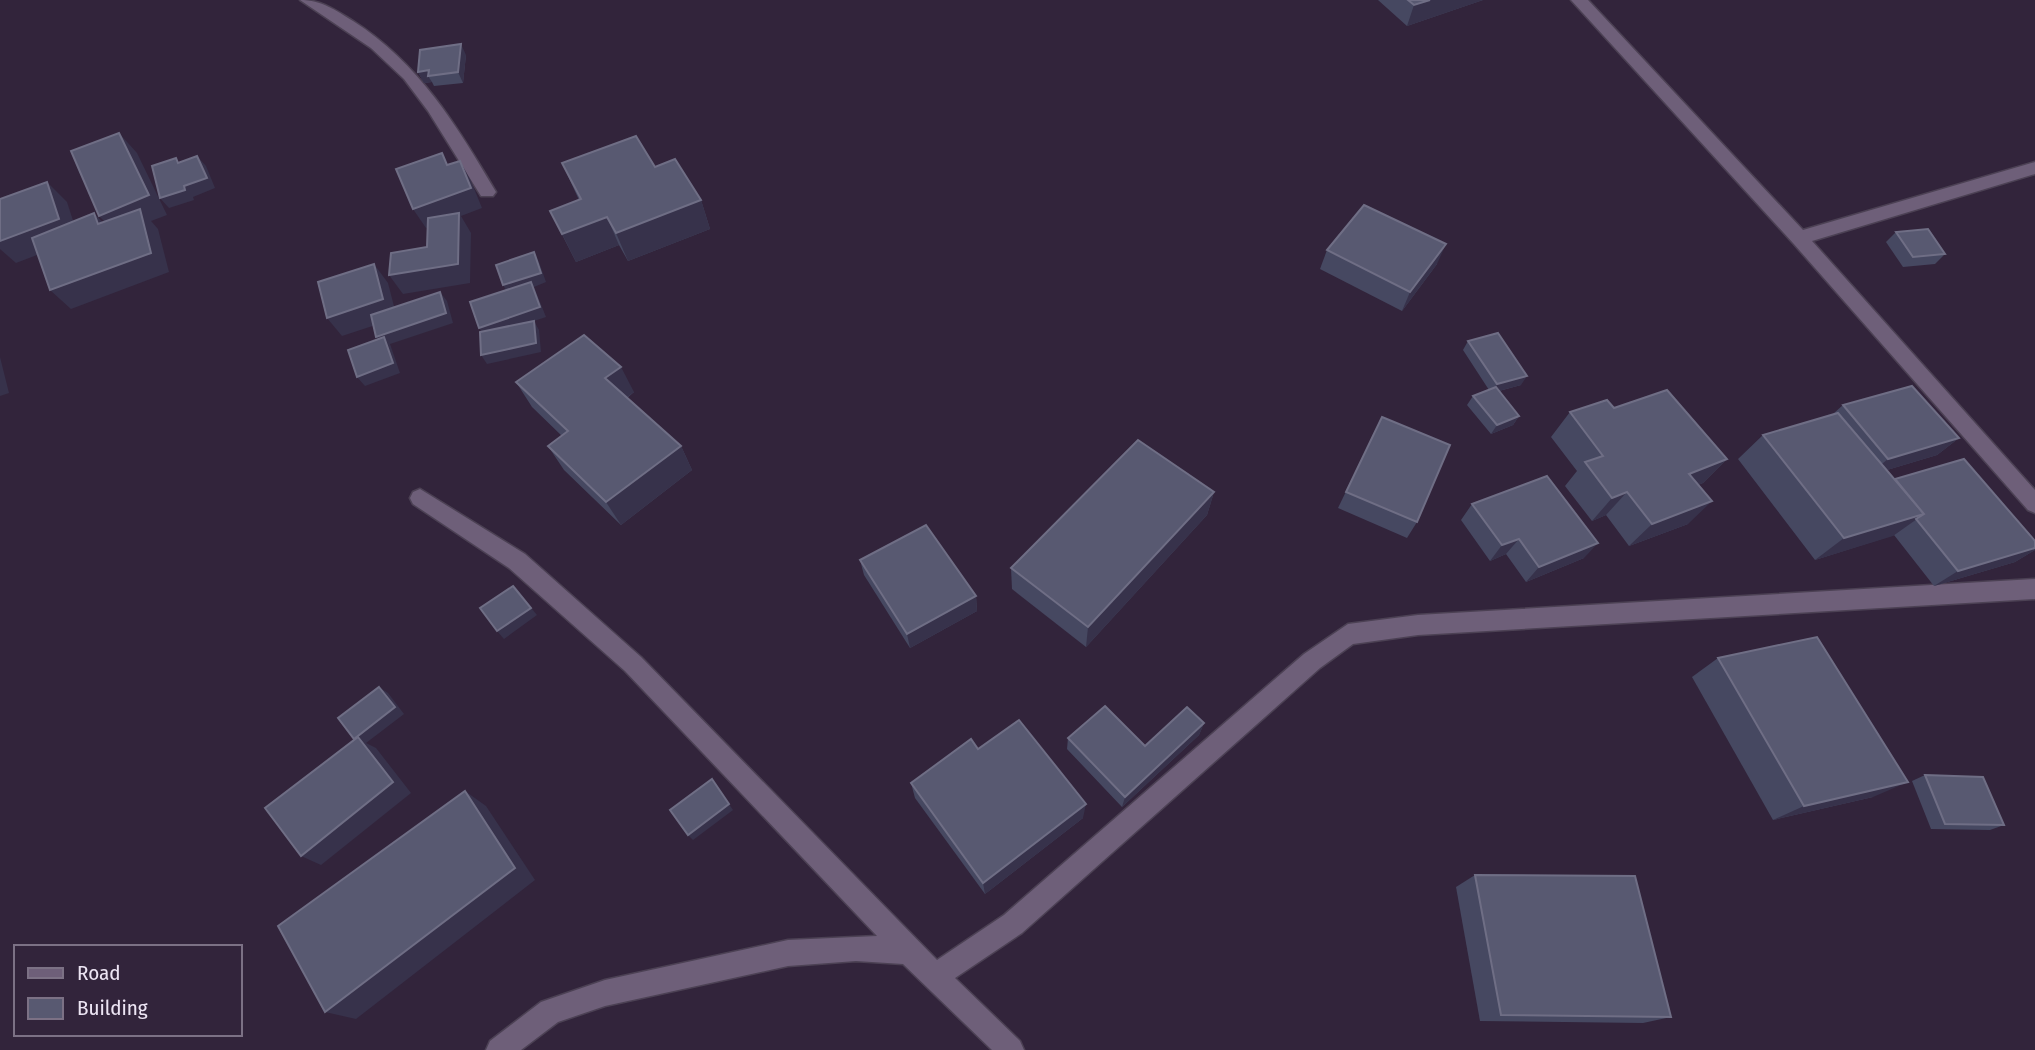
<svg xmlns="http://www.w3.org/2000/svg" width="2035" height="1050" viewBox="0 0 2035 1050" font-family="'Fira Sans Condensed',sans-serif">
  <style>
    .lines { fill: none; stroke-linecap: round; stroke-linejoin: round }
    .street-casing { stroke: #4c4154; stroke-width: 3 }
    .street { fill: #6e5f79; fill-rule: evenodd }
    .wall { fill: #464861 }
    .shaded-wall { fill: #37324b }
    .building { fill: #585971; stroke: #6f6e85; stroke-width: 2 }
  </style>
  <rect width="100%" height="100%" fill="#32243b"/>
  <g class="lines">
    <defs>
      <g id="street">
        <path d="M300 0C322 0 335 10 353 21 419 63 457 126 496 192L493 196H481L428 111 404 79 371 48Z"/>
        <polygon points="1571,0 1588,0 1803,230 2035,162 2035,174 1812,241 2035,490 2035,513 2028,510 1793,243"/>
        <polygon points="420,489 525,554 641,657 937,960 1004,915 1304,654 1348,624 1418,615 2035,579 2035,599 1418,635 1353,644 1320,668 1022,933 955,978 1020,1041 1024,1050 992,1050 903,964 856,961 788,966 605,1006 558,1022 521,1050 486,1050 490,1041 541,1002 605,980 788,940 877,936 625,671 509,568 413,504 410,498 413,492"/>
      </g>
    </defs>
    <use href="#street" class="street-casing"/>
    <use href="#street" class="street"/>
  </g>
  <g class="wall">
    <polygon points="1378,0 1483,0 1407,26"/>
    <polygon points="466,55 463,83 434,86 432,82 424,83 418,72"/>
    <polygon points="562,163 655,167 701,200 710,229 628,261 619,245 576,262 550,211 579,200"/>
    <polygon points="1896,232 1945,254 1935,264 1903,267 1886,242"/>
    <polygon points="1327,250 1437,264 1402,311 1320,269"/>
    <polygon points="1468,341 1521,385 1499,391 1519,416 1513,425 1491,434 1467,405 1473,396 1489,390 1463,350"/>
    <polygon points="516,382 634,392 627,398 681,446 692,470 621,525 564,470 548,446 562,436 532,407"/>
    <polygon points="1843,405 1959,438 1937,455 1887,470 1895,479 2035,541 2035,550 2015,562 1934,586 1894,535 1815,560 1738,459 1763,435 1833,414"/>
    <polygon points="1614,408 1727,459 1703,483 1698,485 1688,524 1629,546 1606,515 1592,521 1565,486 1577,471 1551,437 1570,412"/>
    <polygon points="1382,417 1417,522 1407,538 1338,508"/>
    <polygon points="1214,492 1207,515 1086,647 1012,589 1011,568"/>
    <polygon points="1472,504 1584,558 1526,582 1506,554 1490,561 1461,520"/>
    <polygon points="860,560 976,596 977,611 910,648 864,575"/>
    <polygon points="1718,658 1873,797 1773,820 1692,677"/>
    <polygon points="1204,723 1199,735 1122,807 1067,749 1068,738 1145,746"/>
    <polygon points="978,749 1083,818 985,894 915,798 911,783"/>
    <polygon points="1925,775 2004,825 1990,830 1931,829 1912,781"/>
    <polygon points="1475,875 1671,1017 1643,1023 1480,1021 1456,887"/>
  </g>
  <g class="shaded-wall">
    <polygon points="1430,0 1483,0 1407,26 1414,5"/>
    <polygon points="461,44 466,55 463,83 458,72"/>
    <polygon points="429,70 428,76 432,82 424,83 418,72"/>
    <polygon points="119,133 137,153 167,215 151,221 158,229 169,272 71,309 50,290 118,235 99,216"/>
    <polygon points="197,156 206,166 215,188 193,197 194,200 169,208 160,198"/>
    <polygon points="460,161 471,181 482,208 461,216 471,233 470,283 403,294 389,275 458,264 459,216 426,228 413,209"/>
    <polygon points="47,182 67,202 79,239 16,263 0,249 0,241"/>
    <polygon points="701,200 710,229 628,261 616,233"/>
    <polygon points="94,213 113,233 98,224"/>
    <polygon points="607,217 619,245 576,262 562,234"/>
    <polygon points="1446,244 1437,264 1402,311 1410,292"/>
    <polygon points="534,252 539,262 546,282 534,287 546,317 534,321 539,330 541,352 487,364 481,355 485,337 479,328 509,295 503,285"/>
    <polygon points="374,264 388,283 397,318 342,336 327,318"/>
    <polygon points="440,292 447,301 453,323 390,344 400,373 365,386 357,377 384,346 376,337"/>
    <polygon points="0,357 9,393 0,396"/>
    <polygon points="621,367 634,392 618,404 605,378"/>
    <polygon points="1527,376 1521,385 1491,393 1497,384"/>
    <polygon points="1519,416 1513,425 1491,434 1497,425"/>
    <polygon points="1959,438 1937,455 1867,476 1888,459"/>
    <polygon points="681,446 692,470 621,525 606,502"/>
    <polygon points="1727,459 1703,483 1666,497 1689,474"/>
    <polygon points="1214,492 1207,515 1086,647 1088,627"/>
    <polygon points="1627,492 1606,515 1592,521 1612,498"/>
    <polygon points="1712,501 1688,524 1629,546 1652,524"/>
    <polygon points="1924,514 1893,536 1815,560 1844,538"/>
    <polygon points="1519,539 1506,554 1490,561 1502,545"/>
    <polygon points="1598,543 1584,558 1526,582 1539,567"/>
    <polygon points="2035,548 2035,550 2015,562 1934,586 1958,571"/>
    <polygon points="513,586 537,615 504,639 497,631"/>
    <polygon points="976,596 977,611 910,648 907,634"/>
    <polygon points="379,687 388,693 404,714 366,743 376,748 411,793 321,865 301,856"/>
    <polygon points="1204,723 1199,735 1122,807 1125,797"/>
    <polygon points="712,779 733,810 693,840 688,835"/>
    <polygon points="1908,782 1873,797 1773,820 1804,806"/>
    <polygon points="465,791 486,806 535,880 356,1019 325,1012"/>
    <polygon points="1086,804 1083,818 985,894 983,883"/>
  </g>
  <g class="building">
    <polygon points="1408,0 1430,0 1414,5"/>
    <polygon points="461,44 458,72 428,76 429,70 418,72 420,50"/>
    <polygon points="119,133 149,195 99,216 71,151"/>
    <polygon points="636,136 655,167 675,159 701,200 616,233 607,217 562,234 550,211 581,199 562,163"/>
    <polygon points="442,153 447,165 460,161 471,188 413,209 396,169"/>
    <polygon points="197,156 207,178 184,186 185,190 160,198 152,166 176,158 178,163"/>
    <polygon points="47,182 59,219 0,241 0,199"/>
    <polygon points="1364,205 1446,244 1410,292 1327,250"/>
    <polygon points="140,209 151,253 50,290 32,238 94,213 98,224"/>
    <polygon points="459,213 458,264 389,275 391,253 427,247 428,218"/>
    <polygon points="1928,229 1945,254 1913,257 1896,232"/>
    <polygon points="534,252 541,273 503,285 496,265"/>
    <polygon points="374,264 383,299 327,318 318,282"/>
    <polygon points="531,282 540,307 479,328 470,302"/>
    <polygon points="440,292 446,313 376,337 371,315"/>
    <polygon points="534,321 536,343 481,355 480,332"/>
    <polygon points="1498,333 1527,376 1497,384 1468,341"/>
    <polygon points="584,335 621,367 605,378 681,446 606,502 548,446 568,431 516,382"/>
    <polygon points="384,337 393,363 357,377 348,350"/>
    <polygon points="1912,386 1959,438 1888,459 1843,405"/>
    <polygon points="1496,387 1519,416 1497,425 1473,396"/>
    <polygon points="1667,390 1727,459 1689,474 1712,501 1652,524 1627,492 1612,498 1585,462 1603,456 1570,412 1607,400 1614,408"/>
    <polygon points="1838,413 1924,514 1844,538 1763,435"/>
    <polygon points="1382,417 1450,445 1417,522 1346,492"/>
    <polygon points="1138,440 1214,492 1088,627 1011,568"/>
    <polygon points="1964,459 2035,541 2035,548 1958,571 1916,519 1924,514 1895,479"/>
    <polygon points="1547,476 1598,543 1539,567 1519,539 1502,545 1472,504"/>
    <polygon points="926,525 976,596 907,634 860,560"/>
    <polygon points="513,586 531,608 497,631 480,608"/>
    <polygon points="1817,637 1908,782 1804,806 1718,658"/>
    <polygon points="379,687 395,707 354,739 338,718"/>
    <polygon points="1105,706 1145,746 1187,707 1204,723 1125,797 1068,738"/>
    <polygon points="1019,720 1086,804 983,883 911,783 971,739 978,749"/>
    <polygon points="358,737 393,782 301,856 265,808"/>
    <polygon points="1925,775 1983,777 2004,825 1945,824"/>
    <polygon points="712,779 729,804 688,835 670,810"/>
    <polygon points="465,791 515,868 325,1012 278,926"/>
    <polygon points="1475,875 1635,876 1671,1017 1501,1015"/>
  </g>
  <rect x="14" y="945" width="228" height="91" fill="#32243b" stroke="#7c7185" stroke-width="2"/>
  <rect x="28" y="968" width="35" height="10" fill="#6e5f79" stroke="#7c7185" stroke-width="2"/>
  <text x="77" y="980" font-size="21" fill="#ece4f3">Road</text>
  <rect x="28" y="998" width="35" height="21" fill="#585971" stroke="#7c7185" stroke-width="2"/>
  <text x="77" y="1015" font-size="21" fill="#ece4f3">Building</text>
</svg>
